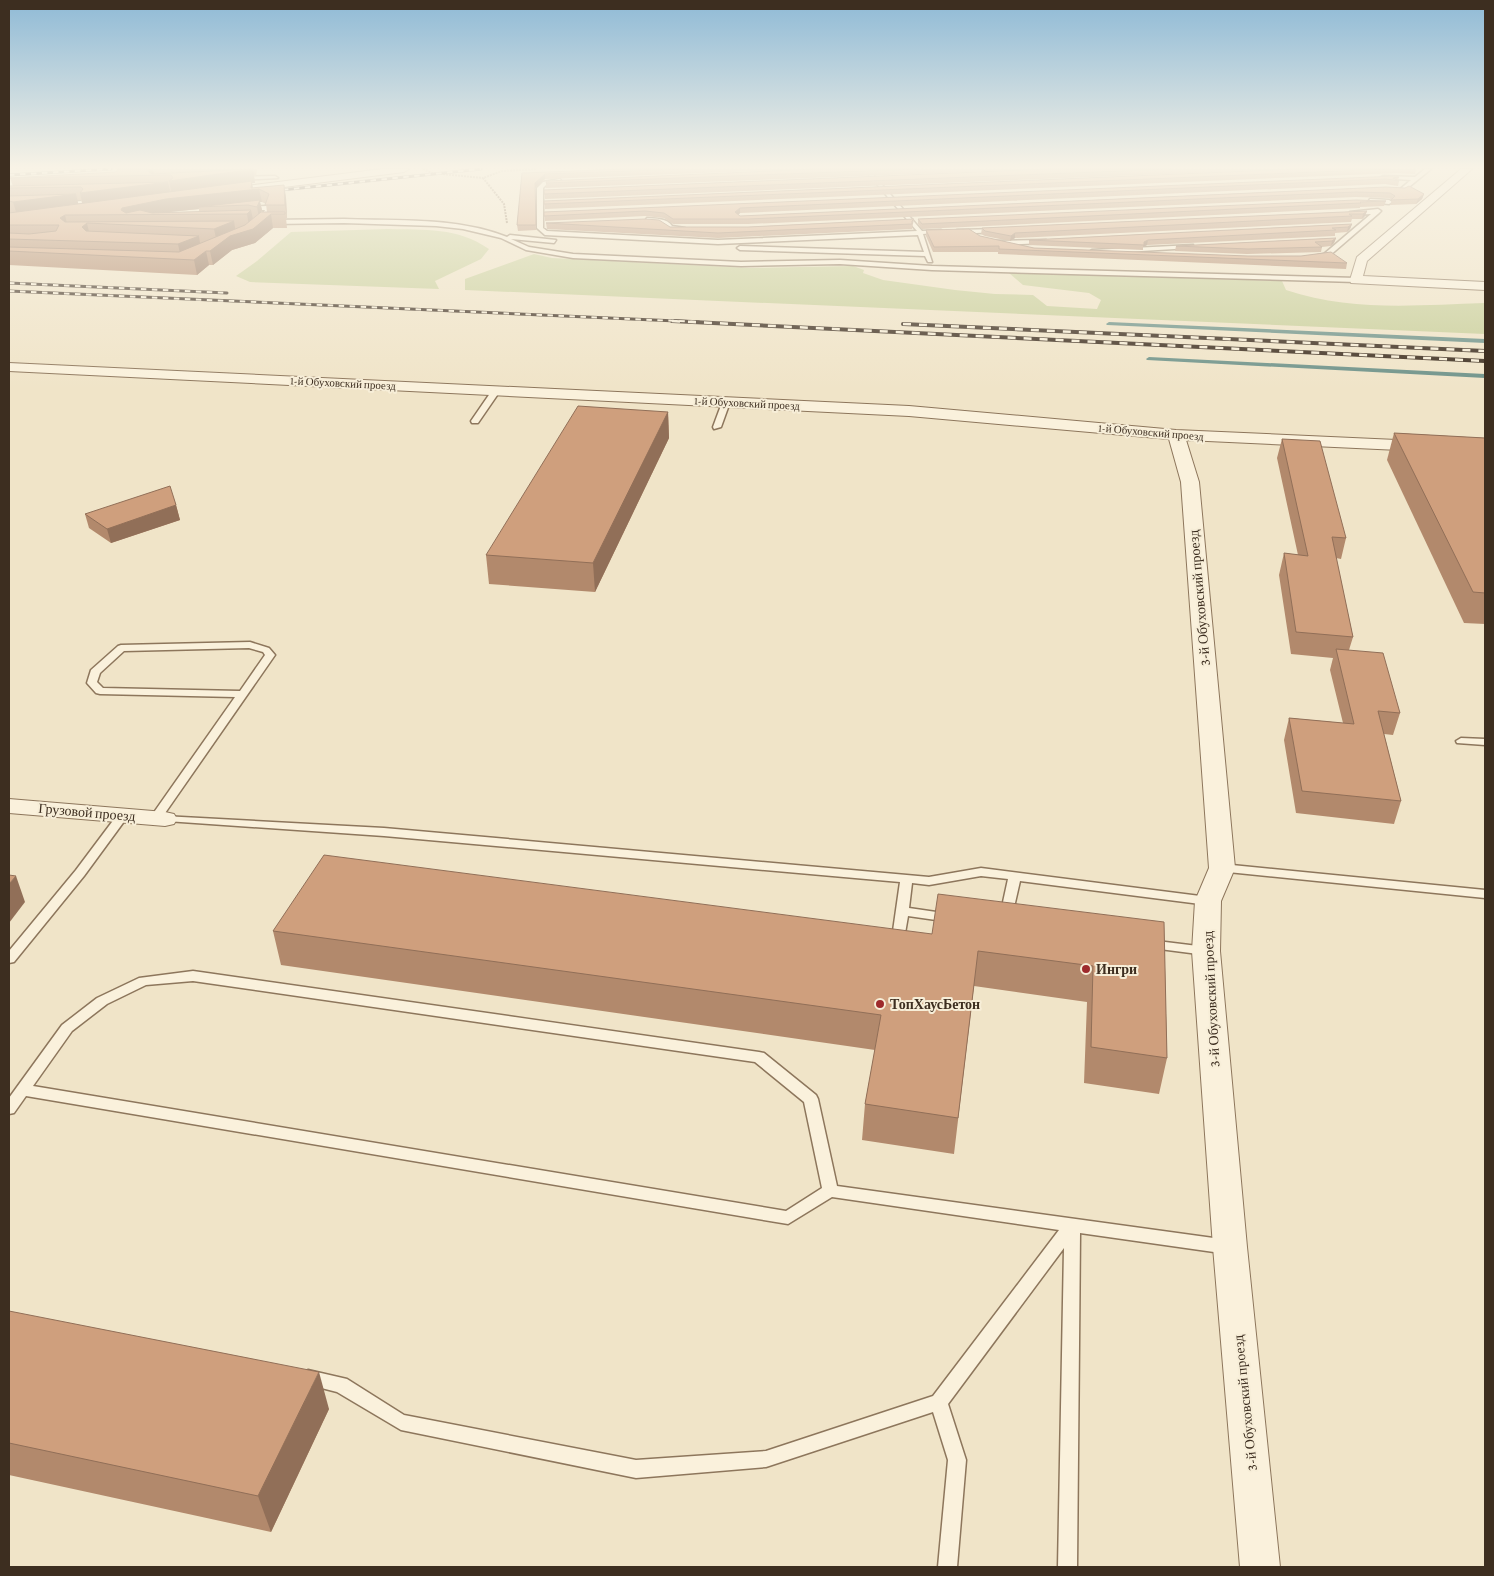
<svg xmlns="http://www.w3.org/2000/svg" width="1494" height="1576" viewBox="0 0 1494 1576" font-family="'Crimson Pro',serif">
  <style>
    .green { fill: #c9cf9b }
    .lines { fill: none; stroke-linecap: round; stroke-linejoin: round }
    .stream { fill: #6f938a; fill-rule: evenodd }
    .lane-casing { stroke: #8d765c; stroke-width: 3 }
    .street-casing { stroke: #8d765c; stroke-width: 2 }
    .path { stroke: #8d765c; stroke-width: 2; stroke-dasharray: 2 1; stroke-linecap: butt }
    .lane { fill: #faf1dc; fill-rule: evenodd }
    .street { fill: #faf1dc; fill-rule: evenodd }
    .rail-far1-casing { stroke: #3d2e20; stroke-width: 3 }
    .rail-casing { stroke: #3d2e20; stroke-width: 4 }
    .rail-far1 { stroke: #f7eed8; stroke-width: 2; stroke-dasharray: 5.5; stroke-linecap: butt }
    .rail { stroke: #f7eed8; stroke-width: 2.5; stroke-dasharray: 8; stroke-linecap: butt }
    .wall { fill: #b2896c; fill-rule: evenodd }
    .shaded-wall { fill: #916f58 }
    .building { fill: #cf9f7d; stroke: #916f58 }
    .poi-dot { fill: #9e2a2b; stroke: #f7eed8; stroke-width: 2 }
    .labels { text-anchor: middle; stroke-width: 4; stroke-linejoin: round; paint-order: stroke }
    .far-street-label { font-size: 11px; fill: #3d2e20; stroke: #f7eed8 }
    .street-label { font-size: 14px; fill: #3d2e20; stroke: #f7eed8 }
    .poi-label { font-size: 14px; font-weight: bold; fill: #3d2e20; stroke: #f7eed8; text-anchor: start }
  </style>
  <rect width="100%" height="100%" fill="#f0e4c8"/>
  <g class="green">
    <path d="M388 229C425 230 457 227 489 249L481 259 435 281 439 289 250 282 236 276 257 261 291 232Z"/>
    <path d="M534 254 552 258 749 268 853 266 864 270 863 273 883 280 955 290 995 294 1033 295 1047 306 1097 309 1101 300 1089 293 1023 285 1009 273 1282 281 1286 290C1352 312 1417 305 1485 303V334L465 290V279Z"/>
  </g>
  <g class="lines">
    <g class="stream">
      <polygon points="1109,322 1485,339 1485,343 1107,325 1106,324"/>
      <polygon points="1149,357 1485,374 1485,378 1147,360 1146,359"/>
    </g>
    <defs>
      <g id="lane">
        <polygon points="1425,169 1431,169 1394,199 1392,196 1411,180 1380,178 1383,176 1415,177"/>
        <polygon points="871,172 922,231 941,230 944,232 923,234 932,262 928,262 925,256 740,250 737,248 740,246 924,252 918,235 718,244 545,235 537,228 537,188 543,182 560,179 562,182 547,184 543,188 543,228 547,231 718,240 917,231 869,175"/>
        <polygon points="239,177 275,176 278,178 237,180"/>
        <polygon points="1370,199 1389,200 1392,202 1389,204 1368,202"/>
        <polygon points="63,202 82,201 85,203 61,205"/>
        <polygon points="244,207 267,206 271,210 259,227 256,225 265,210 246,210"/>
        <polygon points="1378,209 1381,211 1379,213 1328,257 1314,258 1314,256 1324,254 1371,214 1352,215 1350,212"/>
        <path d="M647 218C656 219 667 218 672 226L685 228 682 230 668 229C663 221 654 223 645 221Z"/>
        <path d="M344 219C398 221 456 217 507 237L510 235 556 240 554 243 511 239 529 247 573 254 741 262 840 260 932 266 1356 278 1359 280 1356 282 932 270 840 264 741 266 573 258 526 250 501 238 463 229 436 226 344 223 271 224 268 222 271 220Z"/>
        <polygon points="998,229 996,232 957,234 954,232 957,230"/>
        <polygon points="1046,240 1044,243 995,245 992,243 995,241"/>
        <polygon points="1193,245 1191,248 1092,254 1089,252 1092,250"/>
        <polygon points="493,389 500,391 478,423 472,423 471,421"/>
        <polygon points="723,400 730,402 721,427 714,429 713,427"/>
        <path d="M250 642 269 648 275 655 163 816 384 828 929 877 981 868 1208 897 1214 901 1208 905 1020 881 1012 916 1010 919H1002L1000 916 1008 879 981 876 929 885 912 883 909 908 950 914 954 915 956 918 954 921 950 922 908 916 903 945 902 948H892L891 945 900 882 384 836 152 820 150 818 235 697 100 694 96 693 87 683 91 670 118 646 121 645ZM249 648 263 652 265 655 240 691 103 688 97 682 100 673 124 651Z"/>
        <polygon points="1461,738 1485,739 1485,745 1457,743 1456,741"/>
        <polygon points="122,813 128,816 84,876 14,962 9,963 9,951 76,870 118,814"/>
        <polygon points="1222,864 1485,890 1485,898 1218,871 1216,868"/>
        <polygon points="1149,940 1206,947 1211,948 1212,951 1211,954 1206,955 1144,947 1143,944 1144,941"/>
        <path d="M193 971 759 1052 764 1053 816 1095 818 1099 837 1186 1228 1240 1234 1242 1236 1247 1234 1252 1228 1254 1080 1233 1077 1567H1058L1064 1248 948 1404 966 1460 957 1567H938L948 1460 933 1412 766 1467 636 1478 401 1430 337 1392 302 1383 299 1378 302 1373 308 1370 347 1379 404 1415 636 1460 766 1451 933 1396 1059 1230 832 1197 788 1224 26 1096 14 1113 9 1114V1098L62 1025 97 998 139 978ZM193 981 755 1062 804 1102 822 1188 786 1211 33 1086 72 1031 107 1004 146 985Z"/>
      </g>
      <g id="street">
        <polygon points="382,169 409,169 404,172 221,195 215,192 221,189"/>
        <polygon points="1461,169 1472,169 1367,261 1363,276 1485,282 1485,290 1351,283 1350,280 1357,257"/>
        <polygon points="9,363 909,406 1176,430 1485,444 1485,454 1186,440 1199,482 1235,868 1221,901 1220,951 1247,1247 1280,1567 1240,1567 1213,1247 1192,951 1195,901 1209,868 1181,482 1169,439 909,416 9,371"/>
        <polygon points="9,799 165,812 174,814 177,819 174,824 165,826 9,813"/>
      </g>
    </defs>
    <use href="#lane" class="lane-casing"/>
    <use href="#street" class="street-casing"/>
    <g class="path">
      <polyline points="423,169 432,173 483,178"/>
      <polyline points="507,223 504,204 483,178 502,171 537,169"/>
    </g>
    <use href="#lane" class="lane"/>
    <use href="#street" class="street"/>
    <defs>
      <g id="rail-far1">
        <polyline points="9,175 111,169"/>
        <polyline points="272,191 481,169"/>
        <polyline points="9,283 227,293"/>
        <polyline points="9,291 699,322"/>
      </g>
      <g id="rail">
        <polyline points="672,321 1485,361"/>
        <polyline points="903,324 1485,351"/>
      </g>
    </defs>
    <use href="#rail-far1" class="rail-far1-casing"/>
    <use href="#rail" class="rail-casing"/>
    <use href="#rail-far1" class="rail-far1"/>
    <use href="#rail" class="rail"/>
  </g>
  <g class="wall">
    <path d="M118 169H257L256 176H254L255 183H252L253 188 284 185 286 198 287 218H286L287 228H273L255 243 232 250 213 265H209L197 275 9 265V188L13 186 10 178 116 172ZM77 200H81L82 203 78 204ZM260 202H262L266 204 267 212 261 213 262 210ZM199 209V212L165 213 169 212Z"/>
    <polygon points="626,169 806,169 545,179 535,188 536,230 518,231 517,225 522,173"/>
    <polygon points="815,169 1042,169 546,188 546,183"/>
    <polygon points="1050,169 1290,169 545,199 544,190"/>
    <polygon points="1297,169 1414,169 1416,170 1415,174 1397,173 545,209 544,201"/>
    <polygon points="1399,177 1398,180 1399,181 1398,186 1385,184 740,213 738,215 740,216 1386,187 1424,194 1422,199 1416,204 1390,205 1392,200 1389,198 1355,197 748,224 673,224 664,218 645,216 545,221 544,212"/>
    <polygon points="1386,201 1384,206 1360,207 1360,208 922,229 918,224 918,219"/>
    <polygon points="1367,211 1365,216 1362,219 1352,219 1351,222 1015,238 1010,241 985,236 981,234 982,228"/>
    <polygon points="914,219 912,229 718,238 547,229 546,223 670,227 748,227"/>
    <polygon points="1352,224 1350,229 1347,232 1335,233 1335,236 1147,245 1143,247 1143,250 1029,245 1029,240"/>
    <polygon points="926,230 980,236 1034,248 1347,263 1346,269 998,254 998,252 933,252 926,236"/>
    <polygon points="1336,238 1334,243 1331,246 1322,247 1321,252 1247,254 1175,251 1176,246"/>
    <polygon points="668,412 669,438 595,592 489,584 486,555"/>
    <polygon points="1394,433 1485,438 1485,624 1464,623 1387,460"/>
    <polygon points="1282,439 1346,538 1341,559 1336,558 1353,637 1349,650 1400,713 1393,735 1384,734 1401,801 1394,824 1296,813 1284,740 1289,718 1343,723 1330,670 1333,658 1291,654 1279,575 1284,553 1298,555 1277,458"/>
    <polygon points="176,505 180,520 111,543 89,528 85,514"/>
    <polygon points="1164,922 1167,1058 1159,1094 1084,1083 1087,1002 974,986 954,1154 862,1140 865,1104 875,1050 281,965 273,931 932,934"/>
    <polygon points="9,1311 329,1409 271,1532 9,1475"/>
  </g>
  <g class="shaded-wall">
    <polygon points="147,169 153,169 154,175 149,175"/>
    <polygon points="253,169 255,183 252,183 253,190 259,189 262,202 260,202 262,210 259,218 257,207 259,202 198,207 199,209 169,212 159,214 122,214 121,210 122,208 172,195 169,181"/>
    <polygon points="545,174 545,179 535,188 536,230 535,183"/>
    <polygon points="168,182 171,195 83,206 80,193"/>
    <polygon points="284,185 286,198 287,218 285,205"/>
    <polygon points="76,194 79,207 17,215 13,202"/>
    <polygon points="1424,194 1422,199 1416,204 1418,199"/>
    <polygon points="740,208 740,213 735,218 735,212"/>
    <polygon points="251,210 254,224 249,227 247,214"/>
    <polygon points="1367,211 1365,216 1362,219 1363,214"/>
    <polygon points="271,214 273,228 255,243 232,250 213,265 210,251 217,243 214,229 234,221 236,234"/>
    <polygon points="65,215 68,228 60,218"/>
    <polygon points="87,223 90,237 82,227"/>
    <polygon points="1352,224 1350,229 1347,232 1348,227"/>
    <polygon points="1015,233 1015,238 1010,241 1011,236"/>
    <polygon points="199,236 201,250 181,258 178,244"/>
    <polygon points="1336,238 1334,243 1331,246 1332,241"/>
    <polygon points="1148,240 1147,245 1143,247 1144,242"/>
    <polygon points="206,251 209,265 197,275 194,260"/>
    <polygon points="668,412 669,438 595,592 593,563"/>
    <polygon points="176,505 180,520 111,543 107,529"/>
    <polygon points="16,876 25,902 9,923 9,884"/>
    <polygon points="319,1372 329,1409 271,1532 258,1496"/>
  </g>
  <g class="building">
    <polygon points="118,169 148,169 147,169 148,171 152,174 253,169 169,181 173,178 171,175 10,178 116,172"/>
    <polygon points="626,169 684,169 545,174 535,183 536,225 517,225 522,173"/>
    <polygon points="815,169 918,169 546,183 547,181"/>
    <polygon points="1050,169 1171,169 544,194 544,190"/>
    <polygon points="1297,169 1389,169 544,204 544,201"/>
    <polygon points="1396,176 1399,177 1393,178 1399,181 1386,179 740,208 735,212 740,216 1386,187 1405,188 1409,186 1424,194 1418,199 1391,200 1395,196 1390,193 1356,192 748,219 673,219 664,213 645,211 544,216 544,212"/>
    <polygon points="252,181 251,188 284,185 285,205 265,205 269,194 259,189 166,199 122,208 121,210 126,213 140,210 152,213 251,210 247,214 65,215 60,218 65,222 234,221 214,229 87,223 82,227 86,231 199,236 178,244 9,239 9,233 29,234 56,231 59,225 9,225 9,213"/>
    <polygon points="168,182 80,193 83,189 81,187 9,188 9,186"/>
    <polygon points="76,194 13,202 9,201 9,196"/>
    <polygon points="260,200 257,207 248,205 198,207"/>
    <polygon points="1356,200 1386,201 1360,202 1361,203 922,224 918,219"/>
    <polygon points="1367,211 1363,214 1349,214 1352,216 1015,233 1011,236 985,231 982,228"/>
    <polygon points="261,212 285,212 285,214 271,214 253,229 230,236 210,251 206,251 194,260 9,251 9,247 179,252 245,225"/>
    <polygon points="645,219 659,220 670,227 748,227 914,219 912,221 912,224 718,233 546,223"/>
    <polygon points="1352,224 1348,227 1332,228 1336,230 1148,240 1144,242 1144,245 1029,240"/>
    <polygon points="969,229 980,236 1034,248 1248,256 1301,256 1331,252 1347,263 999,249 999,246 934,247 926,230"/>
    <polygon points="1336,238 1332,241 1315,242 1322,247 1248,249 1176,246"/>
    <polygon points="578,406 668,412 593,563 486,555"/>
    <polygon points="1394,433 1485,438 1485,593 1473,592"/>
    <polygon points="1282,439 1320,441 1346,538 1332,537 1353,637 1296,632 1284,553 1308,556"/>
    <polygon points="170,486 176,505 107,529 85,514"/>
    <polygon points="1336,649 1383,653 1400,713 1378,711 1401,801 1302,791 1289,718 1354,724"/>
    <polygon points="324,855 932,934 938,894 1164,922 1167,1058 1091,1047 1093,966 978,951 958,1118 865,1104 881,1015 273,931"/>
    <polygon points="9,875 16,876 9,884"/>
    <polygon points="9,1311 319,1372 258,1496 9,1443"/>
  </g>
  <linearGradient id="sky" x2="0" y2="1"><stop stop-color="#8fbad6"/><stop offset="0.43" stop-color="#f8f3e6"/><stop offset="1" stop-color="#f8f3e6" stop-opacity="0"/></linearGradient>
  <rect width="1494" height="389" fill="url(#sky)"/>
  <g class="poi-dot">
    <circle cx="1086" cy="969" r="5"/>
    <circle cx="880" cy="1004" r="5"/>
  </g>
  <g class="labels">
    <g class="far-street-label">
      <text transform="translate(343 383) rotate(3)" y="4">1-й Обуховский проезд</text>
      <text transform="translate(747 403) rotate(3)" y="4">1-й Обуховский проезд</text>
      <text transform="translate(1151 432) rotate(5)" y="4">1-й Обуховский проезд</text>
    </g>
    <g class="street-label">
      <text transform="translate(1199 598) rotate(-95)" y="5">3-й Обуховский проезд</text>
      <text transform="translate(87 812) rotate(5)" y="5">Грузовой проезд</text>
      <text transform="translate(1211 999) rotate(-93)" y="5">3-й Обуховский проезд</text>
      <text transform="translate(1245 1403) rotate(-96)" y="5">3-й Обуховский проезд</text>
    </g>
    <g class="poi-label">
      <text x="1096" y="974">Ингри</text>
      <text x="890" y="1009">ТопХаусБетон</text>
    </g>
  </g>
  <rect width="1494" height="1576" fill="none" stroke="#3d2e20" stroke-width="20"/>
</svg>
